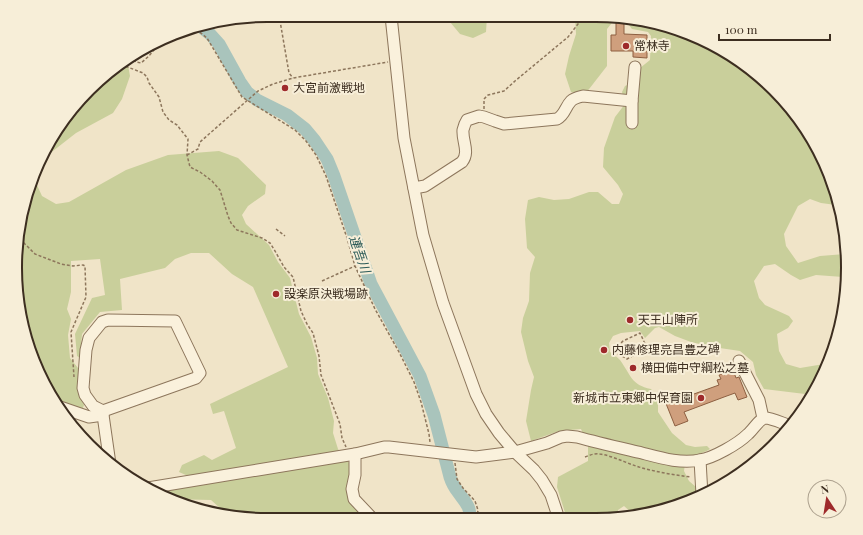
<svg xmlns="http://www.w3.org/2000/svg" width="863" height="535" viewBox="0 0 863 535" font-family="'Playfair Display','Noto Sans JP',serif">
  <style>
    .green { fill: #c9cf9b }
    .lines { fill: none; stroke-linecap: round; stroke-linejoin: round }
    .river { stroke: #a9c4bc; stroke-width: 13 }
    .building { fill: #cf9f7d; stroke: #8d5f41 }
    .minor-casing { stroke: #8d765c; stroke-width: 13 }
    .path { stroke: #8d765c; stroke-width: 1.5; stroke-dasharray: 3 2; stroke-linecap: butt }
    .minor { stroke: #faf1dc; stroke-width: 11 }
    .poi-dot { fill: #9e2a2b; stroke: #f7eed8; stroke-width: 1.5 }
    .labels { text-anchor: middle; stroke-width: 4; stroke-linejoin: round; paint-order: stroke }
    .poi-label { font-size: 12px; fill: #3d2e20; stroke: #f7eed8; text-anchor: start }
    .water-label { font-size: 13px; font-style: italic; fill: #2f5d5a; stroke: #f7eed8 }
    .rim { fill: none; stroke: #3d2e20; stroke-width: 2 }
  </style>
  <rect width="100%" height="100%" fill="#f0e4c8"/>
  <g class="green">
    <polygon points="445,16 487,16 486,32 473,38 460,34"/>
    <path d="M575 17H628L692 34 749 67 814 141 836 205 821 203 810 199 798 206 784 234 786 246 798 263 820 256 845 254 843 277 816 275 800 280 791 275 775 264 764 266 754 281 759 298 765 305 789 316 793 321 788 328 777 334 779 351 786 364 800 368 824 364 812 388 809 389 805 394 764 389 756 375 753 362 740 351 713 347 691 342 675 336 659 327 655 328 645 338 640 331 621 333 613 336 609 343 610 352C613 354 617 357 620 360 631 375 631 385 651 389L658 399V412L672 433 686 445 695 447 707 446 710 449C702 454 694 455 686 457L684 471 689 481 696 487 697 497 633 514 624 506 618 510 619 518 612 519H567L557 487 558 477 588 461V445L581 429 559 431 531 441 526 421 531 390 534 377 528 361 521 332 523 318 529 301 530 273 535 257 527 248 525 219 528 200 539 197 554 200 569 199 589 192H598L612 204H619L623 194 618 185 603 167 604 148 615 117 625 104 622 92 625 86 636 81 640 68 650 60 651 36 648 32 632 29 625 20 615 19 607 29V66L586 93 571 92 565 74 569 56 576 34Z"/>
    <polygon points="125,59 128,65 130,76 122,99 113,113 76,133 44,158 67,114"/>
    <polygon points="219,151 238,158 266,185 265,194 248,206 242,215 246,224 269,245 278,262 290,278 299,314 311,337 317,358 318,374 328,398 334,421 333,433 338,449 350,464 350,478 369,518 235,518 230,517 211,500 168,499 157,493 158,491 188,476 179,472 182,465 204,455 212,460 236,448 224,411 213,414 210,404 288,367 253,287 232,274 209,253 191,253 175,259 165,268 120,279 122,310 100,312 82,334 80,358 77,356 75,334 92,298 105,295 100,259 71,261 71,292 67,309 71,319 68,335 70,358 78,368 79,393 84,405 79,419 71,419 70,421 57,408 24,333 15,267 28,186 36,172 36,183 42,196 56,204 69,202 126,170 168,155"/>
  </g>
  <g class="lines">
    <path class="river" d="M200 26 210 34 219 44 240 82 247 92 257 100 287 115 305 129 315 141 327 159 334 176 371 284 420 376 434 415 450 477C452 483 454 487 458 492 464 501 472 507 469 519"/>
  </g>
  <g class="building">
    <polygon points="616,22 624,22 624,34 647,35 647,58 633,57 633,51 611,51 611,35 616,35"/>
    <polygon points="733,370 736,378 739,377 747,397 738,400 735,393 724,397 684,412 688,421 675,426 665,401 679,396 680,399 719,385 717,380 721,379 719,375"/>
  </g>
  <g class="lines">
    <defs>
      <g id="minor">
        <polyline points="391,16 404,138 423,235 443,303 476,394 486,414 499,433 515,452 534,470 542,480 551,495 557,513 558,519"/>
        <polyline points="632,123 632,101 635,67"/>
        <path d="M414 188 425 186 462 162C470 152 462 141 463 130 464 126 465 123 467 120L479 116 484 117 495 121 504 124 557 119C565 115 565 107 571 101 574 98 579 97 583 96L632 101"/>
        <polyline points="739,361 759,400 763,418"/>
        <polyline points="57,406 89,417 103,415"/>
        <polyline points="103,411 93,406 85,395 83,388 86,350 89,338 102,322 108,320 175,321 200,373 196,378 103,411 103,415 110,464"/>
        <polyline points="355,454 355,475 352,489 354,499 372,518"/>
        <polyline points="700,460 702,495"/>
        <path d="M148 488 355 454 384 447H389L476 457 515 452 547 443 561 437 567 436 577 437C599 443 621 448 642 453 661 458 681 464 700 460 713 458 738 444 748 434 753 430 759 419 765 418 772 418 784 424 791 426"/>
      </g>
    </defs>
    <use href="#minor" class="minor-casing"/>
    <g class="path">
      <polyline points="279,15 289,73 293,78"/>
      <polyline points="191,28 197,30 207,38 242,97 295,130 306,141 316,155 326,176 347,238 355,266 375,309 399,352 414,382 421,402 429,434 430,442"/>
      <polyline points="130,56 136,62 141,63 149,56 162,40"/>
      <polyline points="122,63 125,66 143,73 147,77 149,83 159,97 163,112 169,120 177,125 188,139 187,155 190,167 200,172 212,181 220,190 228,216 231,223 237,230 262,238 270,243 275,251 284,267 293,277 301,311 307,324 313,333 319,356 321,375 340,424 342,438 346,447"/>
      <polyline points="484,109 484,99 488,95 504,91 515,81 568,37 578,24 579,17"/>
      <polyline points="187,155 198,149 200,142 250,98 258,91 273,84 293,78 388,62"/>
      <polyline points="276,229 285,236"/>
      <polyline points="20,239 35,254 61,264 73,266 83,265 85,266 86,297 71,332 74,377"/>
      <polyline points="322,281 355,266"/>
      <polyline points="647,348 640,333 623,341 613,351 627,359 647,348 659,353"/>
      <path d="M585 457C590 455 595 453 600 454 613 456 626 463 639 467 656 472 674 475 691 477"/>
      <polyline points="455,463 457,479 463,488 475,501 478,510 477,519"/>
    </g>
    <use href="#minor" class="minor"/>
  </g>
  <g class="poi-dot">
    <circle cx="626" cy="46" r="4"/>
    <circle cx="285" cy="88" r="4"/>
    <circle cx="276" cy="294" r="4"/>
    <circle cx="630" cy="320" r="4"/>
    <circle cx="604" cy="350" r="4"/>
    <circle cx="633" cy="368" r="4"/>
    <circle cx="701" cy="398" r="4"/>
  </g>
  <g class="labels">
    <g class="poi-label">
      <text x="634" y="50">常林寺</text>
      <text x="293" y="92">大宮前激戦地</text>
      <text x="284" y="298">設楽原決戦場跡</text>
      <text x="638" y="324">天王山陣所</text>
      <text x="612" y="354">内藤修理亮昌豊之碑</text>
      <text x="641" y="372">横田備中守綱松之墓</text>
      <text x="693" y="402" text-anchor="end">新城市立東郷中保育園</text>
    </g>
    <g class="water-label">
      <text transform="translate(360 254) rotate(71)" y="5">連吾川</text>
    </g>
  </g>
  <path d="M0 0H863V535H0ZM267 22H596A245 245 0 0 1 841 267V268A245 245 0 0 1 596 513H267A245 245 0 0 1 22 268V267A245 245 0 0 1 267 22Z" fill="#f7eed8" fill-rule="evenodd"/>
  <path class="rim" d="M267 22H596A245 245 0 0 1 841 267V268A245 245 0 0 1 596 513H267A245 245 0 0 1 22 268V267A245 245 0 0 1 267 22Z"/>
  <g transform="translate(827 499) rotate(348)"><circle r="19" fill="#f7eed8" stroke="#ada18e"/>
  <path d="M0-3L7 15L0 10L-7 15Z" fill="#9e2a2b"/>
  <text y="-6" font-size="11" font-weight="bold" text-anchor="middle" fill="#3d2e20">N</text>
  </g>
  <path d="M719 34v6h111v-6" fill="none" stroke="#3d2e20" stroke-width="2"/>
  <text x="725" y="34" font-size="12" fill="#3d2e20" stroke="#f7eed8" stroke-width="3" paint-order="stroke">100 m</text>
</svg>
